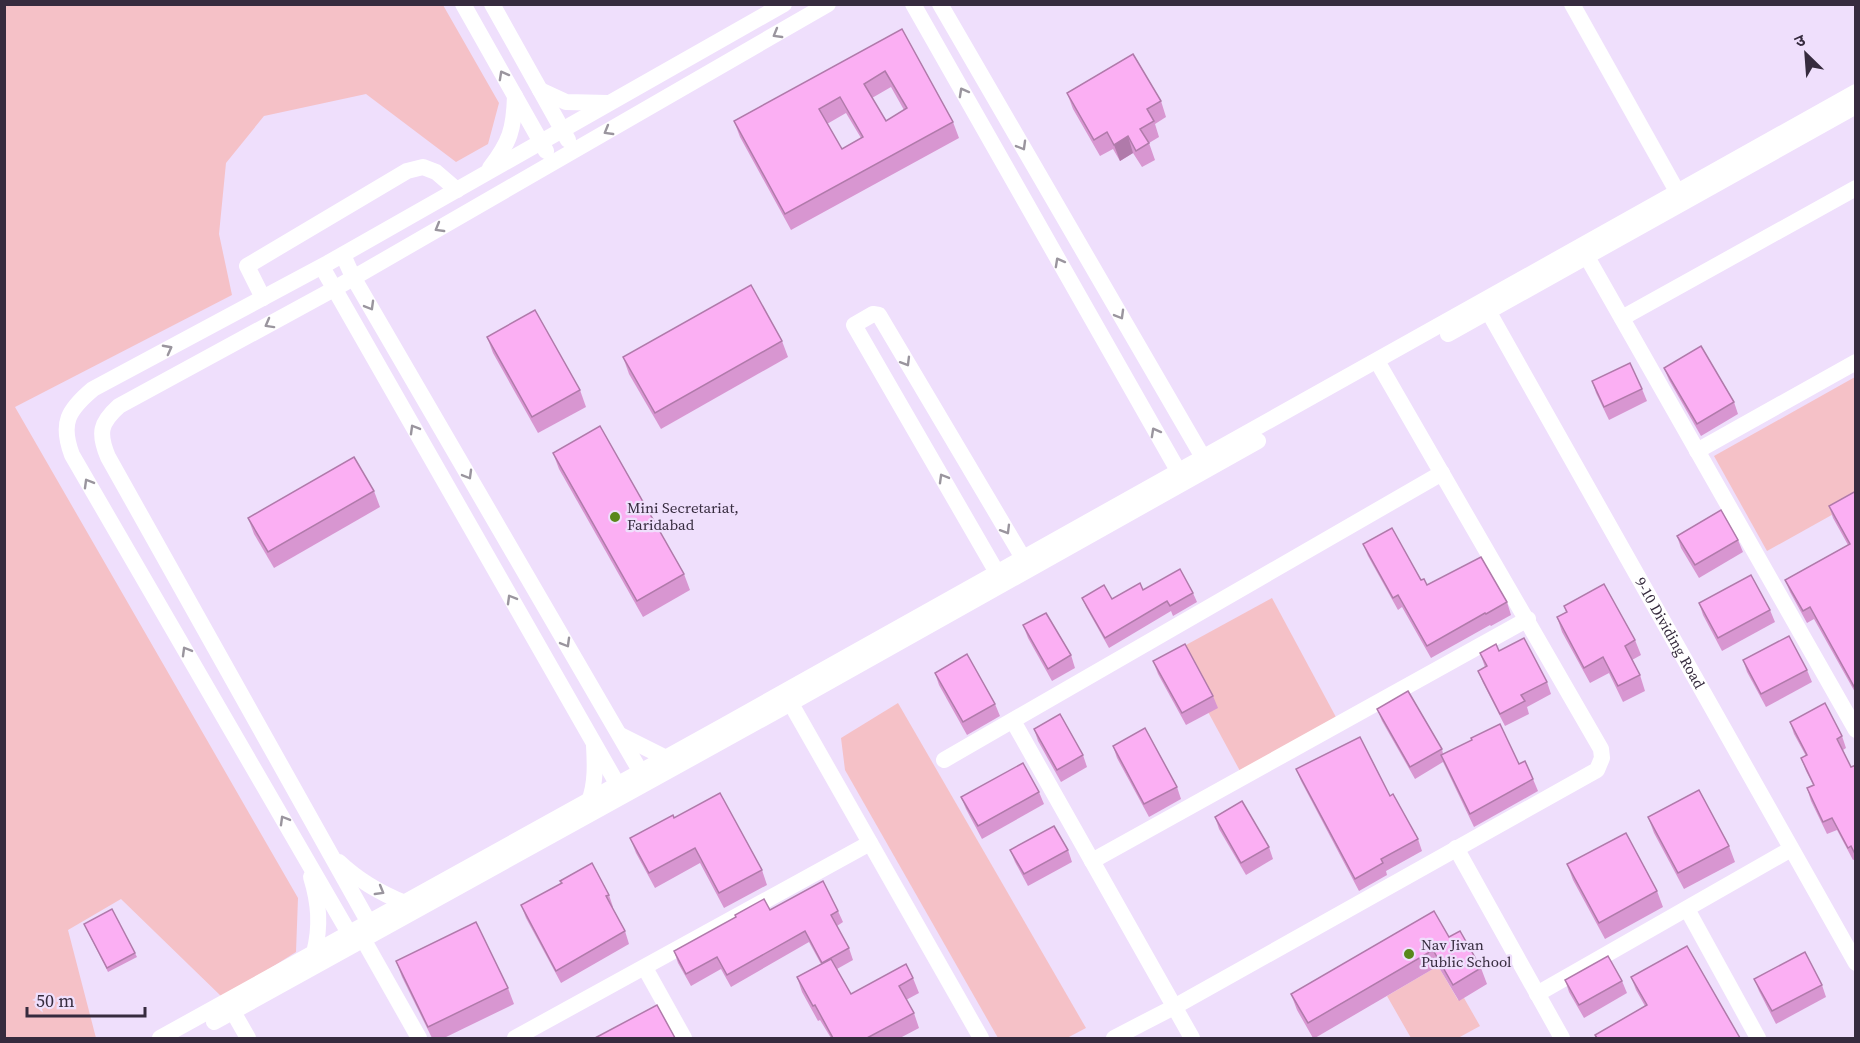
<svg xmlns="http://www.w3.org/2000/svg" width="1860" height="1043" viewBox="0 0 1860 1043" font-family="'Source Serif 4','Noto Sans Devanagari',serif">
  <style>
    .green { fill: #f5c1c7 }
    .lines { fill: none; stroke-linecap: round; stroke-linejoin: round }
    .minor { stroke: #fff; stroke-width: 16 }
    .wall { fill: #d896d1; fill-rule: evenodd }
    .shaded-wall { fill: #b07aaa }
    .building { fill: #fbaff3; stroke: #b07aaa; stroke-width: 1.5; fill-rule: evenodd }
    .oneway { stroke: #9a959e }
    .poi-dot { fill: #59881a; stroke: #efdffc; stroke-width: 2 }
    .labels { text-anchor: middle; stroke-width: 4.5; stroke-linejoin: round; paint-order: stroke }
    .poi-label { font-size: 15px; fill: #362b3e; stroke: #efdffc; text-anchor: start }
    .street-label { font-size: 15px; fill: #362b3e; stroke: #efdffc }
  </style>
  <rect width="100%" height="100%" fill="#efdffc"/>
  <g class="green">
    <polygon points="5,5 443,5 499,103 488,144 456,162 366,94 264,116 226,163 219,234 232,295 15,407 298,898 296,952 223,998 121,899 68,930 96,1038 5,1038"/>
    <polygon points="1855,377 1855,502 1767,551 1714,456"/>
    <polygon points="1272,598 1337,719 1240,771 1175,651"/>
    <polygon points="898,703 1086,1028 1067,1038 998,1038 845,770 841,738"/>
    <polygon points="1438,966 1458,1000 1464,998 1480,1026 1458,1038 1411,1038 1387,996"/>
  </g>
  <g class="lines">
    <g class="minor">
      <polyline points="463,4 546,151"/>
      <polyline points="492,4 568,140"/>
      <polyline points="913,4 1184,481"/>
      <polyline points="940,4 1208,466"/>
      <polyline points="1572,4 1683,202"/>
      <polyline points="540,90 566,102 608,103"/>
      <path d="M490 168C510 142 514 129 515 96"/>
      <polyline points="343,255 353,277 646,781"/>
      <polyline points="1587,257 1856,730"/>
      <polyline points="322,267 623,794"/>
      <polyline points="263,298 247,266 407,171 423,167 436,172 457,190"/>
      <path id="s1" d="M1483 302 1856 963"/>
      <polyline points="1622,318 1856,188"/>
      <polyline points="1448,334 1856,106"/>
      <polyline points="1697,451 1856,362"/>
      <polyline points="1003,583 854,325 873,314 879,315 1029,568"/>
      <polyline points="786,695 981,1038"/>
      <polyline points="1013,721 1192,1038"/>
      <polyline points="620,735 666,758"/>
      <polyline points="944,760 1442,473"/>
      <path d="M589 801C596 784 595 763 594 745"/>
      <polyline points="1456,848 1562,1038"/>
      <polyline points="1092,861 1528,619"/>
      <path d="M339 862C358 880 380 893 405 903"/>
      <path d="M311 877C319 903 321 926 314 953"/>
      <polyline points="1687,909 1758,1038"/>
      <path d="M373 930 108 457C98 433 100 423 119 406L334 289 828 4"/>
      <polyline points="363,939 419,1038"/>
      <path d="M353 940 72 455C60 423 68 410 93 389L328 263 784 4"/>
      <polyline points="645,968 684,1038"/>
      <polyline points="1537,994 1791,849"/>
      <polyline points="228,1003 248,1038"/>
      <polyline points="214,1022 791,703 1258,441"/>
      <polyline points="160,1038 725,725 1856,92"/>
      <polyline points="515,1038 870,843"/>
      <polyline points="1114,1038 1174,1007 1597,770 1602,758 1601,749 1377,361"/>
    </g>
  </g>
  <g class="wall">
    <path d="M902 29 953 122 959 138 791 230 740 137 734 121ZM891 87 904 110 886 121 872 98ZM846 113 861 138 842 149 827 124Z"/>
    <polygon points="1067,93 1161,101 1166,117 1155,124 1159,137 1149,143 1155,160 1142,167 1133,153 1120,161 1113,149 1100,156 1073,109"/>
    <polygon points="487,337 580,390 586,407 538,433 493,353"/>
    <polygon points="782,341 788,357 661,429 629,374 623,357"/>
    <polygon points="1664,368 1734,402 1738,414 1701,436 1669,380"/>
    <polygon points="1592,381 1642,389 1647,401 1609,420 1596,393"/>
    <polygon points="553,453 684,574 690,590 643,617 559,469"/>
    <polygon points="374,491 380,507 274,568 254,534 248,518"/>
    <polygon points="1856,491 1856,694 1814,619 1807,623 1790,592 1785,580 1848,545 1833,518 1829,506"/>
    <polygon points="1677,536 1738,540 1743,552 1699,578 1681,548"/>
    <polygon points="1363,544 1421,580 1427,585 1507,602 1511,615 1491,626 1490,625 1431,658 1402,607 1398,610 1368,556"/>
    <polygon points="1143,590 1193,593 1197,602 1173,616 1171,611 1109,648 1086,607 1082,598 1112,599"/>
    <polygon points="1699,603 1770,610 1775,622 1722,651 1703,615"/>
    <polygon points="1564,606 1635,640 1641,655 1632,660 1640,675 1645,691 1623,702 1609,673 1590,683 1562,632 1557,617 1566,612"/>
    <polygon points="1023,625 1071,655 1075,668 1052,681 1028,638"/>
    <polygon points="1499,651 1547,682 1551,694 1527,707 1529,714 1505,726 1483,683 1478,671 1485,667 1480,653"/>
    <polygon points="1743,660 1807,670 1812,682 1766,707 1747,672"/>
    <polygon points="1153,661 1213,696 1218,708 1186,725 1158,674"/>
    <polygon points="935,673 995,704 1000,716 967,735 939,685"/>
    <polygon points="1377,709 1442,749 1443,754 1519,764 1533,779 1538,791 1474,827 1443,762 1415,779 1382,721"/>
    <polygon points="1790,722 1842,736 1846,748 1843,750 1851,767 1856,765 1856,859 1853,860 1837,830 1827,834 1811,801 1807,788 1813,785 1806,771 1801,758 1806,756 1794,734"/>
    <polygon points="1034,729 1083,755 1087,767 1061,782 1038,741"/>
    <polygon points="1113,746 1177,787 1181,799 1149,817 1117,758"/>
    <polygon points="1296,769 1390,796 1418,839 1422,851 1386,871 1387,875 1359,891 1301,781"/>
    <polygon points="1039,792 1044,804 982,839 966,809 961,797"/>
    <polygon points="1215,817 1269,847 1273,859 1246,875 1219,829"/>
    <polygon points="1648,817 1729,846 1735,862 1684,889 1654,833"/>
    <polygon points="674,818 762,870 767,885 724,908 700,863 655,888 636,853 630,838"/>
    <polygon points="1010,850 1068,850 1072,862 1028,886 1015,862"/>
    <polygon points="1567,864 1657,891 1663,907 1605,939 1573,880"/>
    <polygon points="609,895 613,907 612,908 625,931 629,944 561,983 526,918 521,905"/>
    <polygon points="770,910 838,911 843,922 837,926 849,948 853,960 837,969 851,994 913,978 919,993 906,1000 914,1013 919,1028 900,1038 831,1038 820,1020 818,1021 802,992 797,977 821,964 809,942 731,987 721,969 691,986 678,963 674,951"/>
    <polygon points="84,924 135,953 137,957 108,972"/>
    <polygon points="1449,937 1481,968 1487,984 1459,1001 1438,966 1315,1038 1313,1038 1297,1010 1291,994"/>
    <polygon points="396,961 508,988 514,1004 444,1038 432,1038 402,977"/>
    <polygon points="1631,977 1740,1038 1596,1038 1595,1035 1645,1006 1636,990"/>
    <polygon points="1754,979 1822,985 1826,997 1776,1024 1759,991"/>
    <polygon points="1565,980 1622,981 1627,993 1584,1018 1569,992"/>
  </g>
  <polygon class="shaded-wall" points="1128,136 1133,153 1120,161 1114,145"/>
  <g class="building">
    <path d="M902 29 953 122 785 214 734 121ZM885 71 907 108 886 121 864 84ZM840 97 863 137 842 149 819 109Z"/>
    <polygon points="1133,54 1161,101 1147,109 1154,121 1140,129 1149,143 1136,151 1128,136 1114,145 1107,132 1094,140 1067,93"/>
    <polygon points="751,285 782,341 655,413 623,357"/>
    <polygon points="535,310 580,390 532,417 487,337"/>
    <polygon points="1701,346 1734,402 1697,424 1664,368"/>
    <polygon points="1630,363 1642,389 1604,407 1592,381"/>
    <polygon points="600,426 684,574 637,601 553,453"/>
    <polygon points="354,457 374,491 268,552 248,518"/>
    <polygon points="1856,491 1856,690 1810,607 1803,611 1785,580 1850,544 1829,506"/>
    <polygon points="1721,510 1738,540 1695,565 1677,536"/>
    <polygon points="1392,528 1421,580 1424,579 1427,585 1481,557 1507,602 1486,614 1485,613 1427,646 1398,595 1393,598 1363,544"/>
    <polygon points="1180,569 1193,593 1170,606 1167,601 1105,638 1082,598 1104,585 1112,599 1140,583 1143,590"/>
    <polygon points="1751,575 1770,610 1718,638 1699,603"/>
    <polygon points="1604,584 1635,640 1625,646 1640,675 1618,686 1603,657 1584,668 1557,617 1567,612 1564,606"/>
    <polygon points="1046,613 1071,655 1048,669 1023,625"/>
    <polygon points="1789,636 1807,670 1761,694 1743,660"/>
    <polygon points="1524,638 1547,682 1521,695 1525,701 1500,714 1478,671 1487,666 1480,653 1496,644 1499,651"/>
    <polygon points="1185,644 1213,696 1182,713 1153,661"/>
    <polygon points="967,654 995,704 963,722 935,673"/>
    <polygon points="1408,691 1442,749 1410,767 1377,709"/>
    <polygon points="1825,703 1842,736 1837,739 1851,767 1856,765 1856,856 1851,846 1848,848 1832,818 1823,822 1807,788 1814,785 1801,758 1807,755 1790,722"/>
    <polygon points="1060,714 1083,755 1057,770 1034,729"/>
    <polygon points="1500,724 1519,764 1525,761 1533,779 1470,814 1441,755 1472,740 1471,738"/>
    <polygon points="1145,728 1177,787 1144,804 1113,746"/>
    <polygon points="1360,737 1390,796 1393,794 1418,839 1381,859 1383,863 1355,879 1296,769"/>
    <polygon points="1023,763 1039,792 978,826 961,797"/>
    <polygon points="1699,790 1729,846 1678,873 1648,817"/>
    <polygon points="720,793 762,870 719,893 695,848 649,873 630,838 673,815 674,818"/>
    <polygon points="1242,801 1269,847 1241,863 1215,817"/>
    <polygon points="1054,826 1068,850 1024,874 1010,850"/>
    <polygon points="1626,833 1657,891 1599,923 1567,864"/>
    <polygon points="592,863 609,895 606,896 625,931 556,971 521,905 562,883 560,881"/>
    <polygon points="823,881 838,911 831,915 849,948 822,963 805,931 727,975 717,957 686,974 674,951 736,917 735,915 764,899 770,910"/>
    <polygon points="112,909 135,953 107,968 84,924"/>
    <polygon points="1434,911 1449,937 1460,931 1481,968 1453,985 1433,950 1308,1023 1291,994"/>
    <polygon points="476,922 508,988 428,1027 396,961"/>
    <polygon points="1687,946 1740,1038 1597,1038 1595,1035 1647,1005 1631,977"/>
    <polygon points="1805,952 1822,985 1772,1011 1754,979"/>
    <polygon points="1608,956 1622,981 1579,1005 1565,980"/>
    <polygon points="831,959 851,994 906,964 913,978 899,986 914,1013 867,1038 833,1038 815,1005 813,1006 797,977"/>
    <polygon points="657,1005 675,1038 595,1038"/>
  </g>
  <defs><path id="oneway-chevron" d="M-2-3.5L2.5 0L-2 3.5" fill="none" stroke-width="1.6" stroke-linecap="round" stroke-linejoin="round" transform="scale(1.5)"/></defs>
  <g class="oneway">
    <use href="#oneway-chevron" transform="translate(777 34) rotate(150)"/>
    <use href="#oneway-chevron" transform="translate(503 75) rotate(-119)"/>
    <use href="#oneway-chevron" transform="translate(963 92) rotate(-119)"/>
    <use href="#oneway-chevron" transform="translate(608 131) rotate(150)"/>
    <use href="#oneway-chevron" transform="translate(1022 146) rotate(60)"/>
    <use href="#oneway-chevron" transform="translate(439 228) rotate(150)"/>
    <use href="#oneway-chevron" transform="translate(1059 262) rotate(-119)"/>
    <use href="#oneway-chevron" transform="translate(370 306) rotate(60)"/>
    <use href="#oneway-chevron" transform="translate(1120 315) rotate(60)"/>
    <use href="#oneway-chevron" transform="translate(269 324) rotate(151)"/>
    <use href="#oneway-chevron" transform="translate(168 349) rotate(-28)"/>
    <use href="#oneway-chevron" transform="translate(906 362) rotate(59)"/>
    <use href="#oneway-chevron" transform="translate(414 429) rotate(-120)"/>
    <use href="#oneway-chevron" transform="translate(1155 432) rotate(-119)"/>
    <use href="#oneway-chevron" transform="translate(468 475) rotate(60)"/>
    <use href="#oneway-chevron" transform="translate(943 478) rotate(-120)"/>
    <use href="#oneway-chevron" transform="translate(88 483) rotate(-120)"/>
    <use href="#oneway-chevron" transform="translate(1006 530) rotate(59)"/>
    <use href="#oneway-chevron" transform="translate(511 599) rotate(-120)"/>
    <use href="#oneway-chevron" transform="translate(566 643) rotate(60)"/>
    <use href="#oneway-chevron" transform="translate(186 651) rotate(-120)"/>
    <use href="#oneway-chevron" transform="translate(284 820) rotate(-120)"/>
    <use href="#oneway-chevron" transform="translate(380 891) rotate(30)"/>
  </g>
  <g class="poi-dot">
    <circle cx="615" cy="517" r="6"/>
    <circle cx="1409" cy="954" r="6"/>
  </g>
  <g class="labels">
    <g class="poi-label">
      <text x="627" y="513">Mini Secretariat,<tspan x="627" dy="17">Faridabad</tspan></text>
      <text x="1421" y="950">Nav Jivan<tspan x="1421" dy="17">Public School</tspan></text>
    </g>
    <g class="street-label">
      <text dy="5" stroke="none"><textPath href="#s1" startOffset="380">9-10 Dividing Road</textPath></text>
    </g>
  </g>
  <rect width="1860" height="1043" fill="none" stroke="#362b3e" stroke-width="12"/>
  <g transform="translate(1806 54) rotate(335)" stroke="#efdffc" stroke-width="4.5" paint-order="stroke">
  <path d="M0-4.5L10 22L0 15L-10 22Z" fill="#362b3e"/>
  <text y="-9" font-size="16" font-weight="bold" text-anchor="middle" fill="#362b3e">उ</text>
  </g>
  <path d="M27 1007v9h118v-9" fill="none" stroke="#362b3e" stroke-width="3"/>
  <text x="36" y="1007" font-size="18" fill="#362b3e" stroke="#efdffc" stroke-width="4.5" paint-order="stroke">50 m</text>
</svg>
